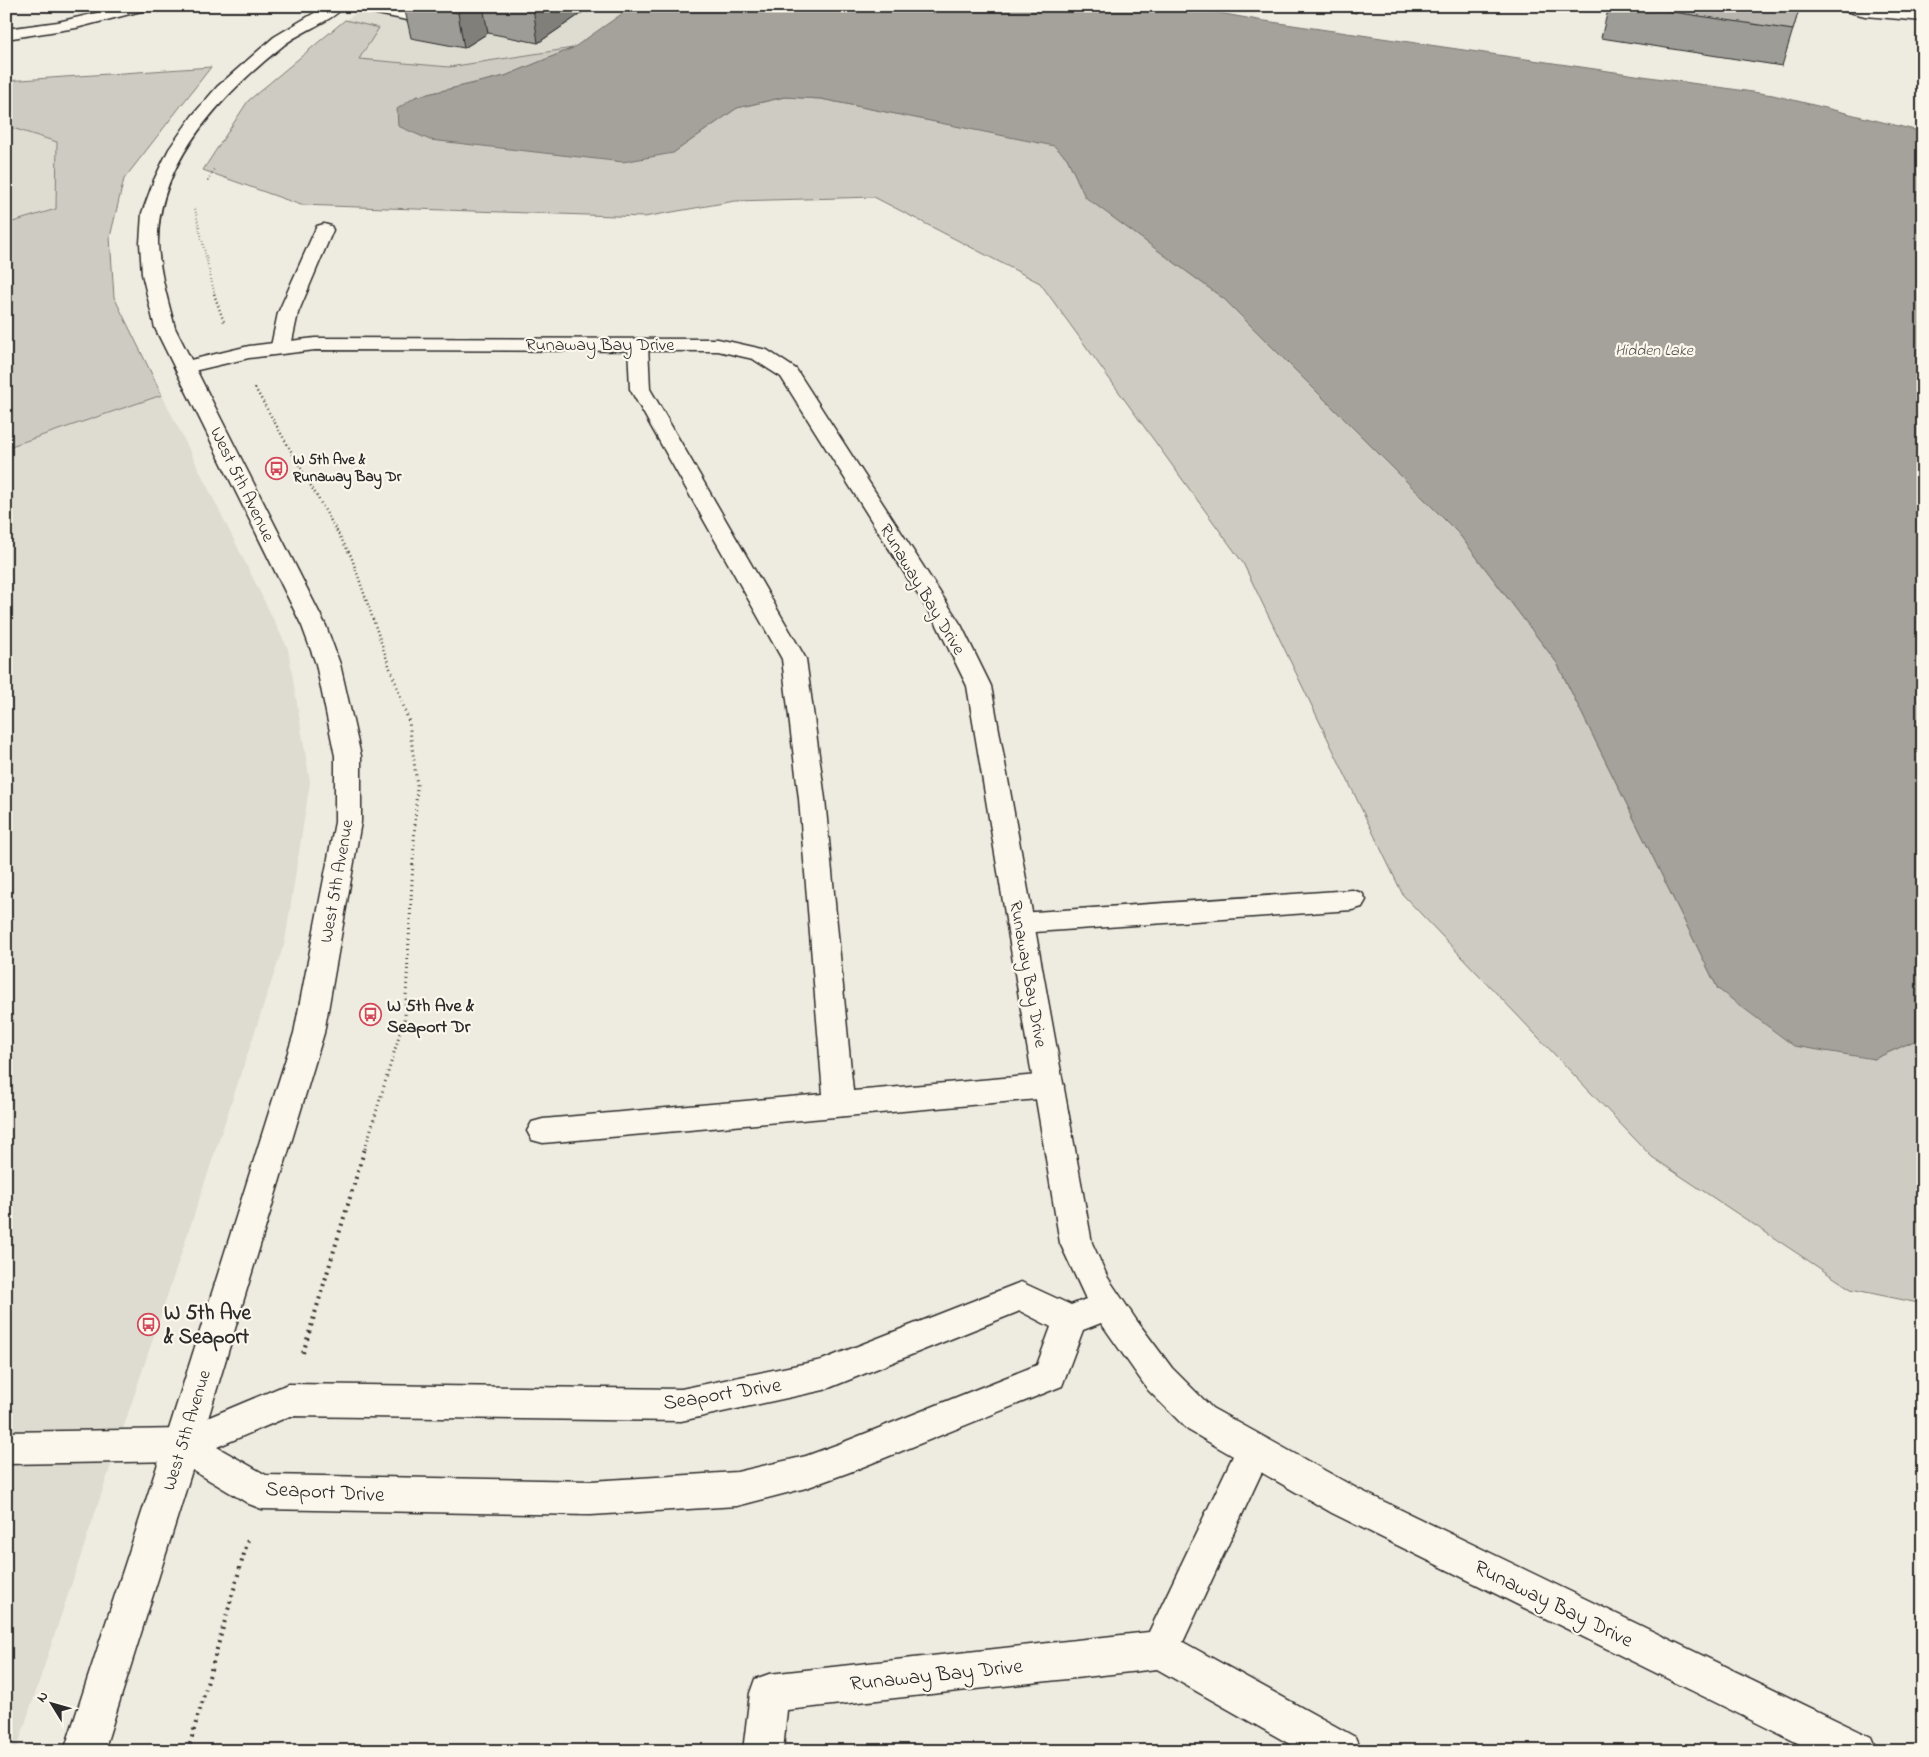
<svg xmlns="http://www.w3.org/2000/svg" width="1929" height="1757" viewBox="0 0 1929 1757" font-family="'Indie Flower',sans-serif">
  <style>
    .built { fill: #dedbd1 }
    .green { fill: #cecbc2; stroke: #7c7b76 }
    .water { fill: #a4a29a; stroke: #74726e }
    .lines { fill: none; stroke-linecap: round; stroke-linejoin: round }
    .service-casing { stroke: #2b2b2b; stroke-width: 3 }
    .minor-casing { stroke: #2b2b2b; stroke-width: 3 }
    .secondary-casing { stroke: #2b2b2b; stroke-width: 3 }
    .path-far3 { stroke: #2b2b2b; stroke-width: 2; stroke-dasharray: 0.5 2.5; stroke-linecap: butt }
    .path-far2 { stroke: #2b2b2b; stroke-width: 2.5; stroke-dasharray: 1 3; stroke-linecap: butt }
    .path-far1 { stroke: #2b2b2b; stroke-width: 3; stroke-dasharray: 1 4; stroke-linecap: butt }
    .path { stroke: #2b2b2b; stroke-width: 4; stroke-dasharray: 2 5; stroke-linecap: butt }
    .service { fill: #fbf7ec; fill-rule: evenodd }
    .minor { fill: #fbf7ec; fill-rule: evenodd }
    .secondary { fill: #fbf7ec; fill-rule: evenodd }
    .wall { fill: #9e9c96; stroke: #2b2b2b }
    .shaded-wall { fill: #817f7a; stroke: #2b2b2b }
    .building { fill: #b8b5ae; stroke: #2b2b2b }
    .labels { text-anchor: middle; stroke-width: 4.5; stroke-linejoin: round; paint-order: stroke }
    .far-poi-label { font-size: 15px; font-weight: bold; fill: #2b2b2b; stroke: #fbf7ec; text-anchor: start }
    .far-water-label { font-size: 16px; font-style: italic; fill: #555552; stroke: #fbf7ec }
    .street-label { font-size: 18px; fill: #2b2b2b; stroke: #fbf7ec }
    .poi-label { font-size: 18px; font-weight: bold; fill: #2b2b2b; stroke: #fbf7ec; text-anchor: start }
    .near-poi-label { font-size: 21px; font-weight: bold; fill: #2b2b2b; stroke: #fbf7ec; text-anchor: start }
    .near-street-label { font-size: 21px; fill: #2b2b2b; stroke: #fbf7ec }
  </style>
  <rect width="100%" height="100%" fill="#eeebe0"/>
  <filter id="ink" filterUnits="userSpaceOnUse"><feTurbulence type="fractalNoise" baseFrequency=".02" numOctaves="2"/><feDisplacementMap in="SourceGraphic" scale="10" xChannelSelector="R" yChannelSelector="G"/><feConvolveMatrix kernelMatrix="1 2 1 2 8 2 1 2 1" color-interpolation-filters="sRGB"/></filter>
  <g filter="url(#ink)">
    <g class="built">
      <polygon points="369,6 633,6 573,48 449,67 358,59 378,28 345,20"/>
      <polygon points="6,126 57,142 56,209 6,224"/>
      <polygon points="162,395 288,649 310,782 285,941 16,1751 6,1751 6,445 8,447"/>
    </g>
    <g class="green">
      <polygon points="345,20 379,28 359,59 449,67 573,48 505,76 415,97 673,153 737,108 785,97 821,99 1054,145 1067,158 1086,197 1224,299 1459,534 1557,663 1718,989 1874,1059 1923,1037 1923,1304 1851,1289 1652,1157 1403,895 1243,563 1040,283 874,197 735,201 644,217 301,205 203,170 248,101"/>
      <polygon points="211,67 124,179 110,237 114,297 162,395 8,447 6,224 56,209 57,142 6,126 6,81"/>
    </g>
    <polygon class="water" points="633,6 1181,6 1258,20 1773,95 1923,132 1923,1037 1874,1059 1794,1046 1718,989 1557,663 1459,534 1224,299 1085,197 1067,158 1054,146 821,99 784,97 737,108 673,153 623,162 430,140 398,126 397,109 415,97 505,76 573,48"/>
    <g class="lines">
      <defs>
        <g id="service">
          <polygon points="126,6 151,6 149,9 76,28 6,39 6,29 58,22"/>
          <polygon points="355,6 386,6 432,16 435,19 432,22 427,24 362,11 357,9"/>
          <polygon points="324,224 331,226 333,230 298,313 291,346 288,350 281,352 274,350 271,346 278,313 315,230 317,226"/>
          <polygon points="638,339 645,341 648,345 650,389 806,659 825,799 853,1091 1049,1074 1060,1078 1064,1086 1060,1094 1049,1098 543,1143 532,1140 527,1131 532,1122 543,1119 823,1094 799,799 782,659 630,389 628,345 631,341"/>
          <polygon points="1352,890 1362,893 1366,900 1362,907 1352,910 1020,933 1010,930 1006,923 1010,916 1020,913"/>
          <polygon points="182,1429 195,1434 200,1445 195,1456 182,1461 6,1464 6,1432"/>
          <polygon points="1254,1434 1267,1439 1272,1450 1183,1642 1355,1737 1361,1751 1302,1751 1157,1669 787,1710 783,1751 743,1751 750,1693 755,1679 769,1674 1149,1632 1241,1439"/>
        </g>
        <g id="minor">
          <polygon points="1835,6 1864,6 1923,11 1923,21 1865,16 1837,9"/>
          <path d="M315 338 718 339 767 350 796 369 961 625 991 686 1092 1243 1108 1278 1137 1321 1172 1368 1212 1408 1358 1489 1871 1737 1877 1751H1814L1332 1513 1188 1430 1148 1390 1101 1323 1083 1330 1062 1386 850 1472 806 1488 737 1506 591 1515 262 1509 249 1504 169 1456 164 1445 169 1434 288 1384 681 1389 822 1360 1021 1282 1071 1305 1086 1299 1060 1243 967 686 937 625 781 377 753 359 718 351 315 350 249 358 185 373 178 371 175 367 178 363 249 346ZM1020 1311 1051 1327 1037 1365 844 1442 806 1456 737 1472 591 1481 266 1475 217 1447 290 1416 681 1421 824 1390Z"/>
        </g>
        <path id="secondary" d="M326 6H344C336 19 298 33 284 45 225 92 157 161 158 243 159 272 168 300 175 328L326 626 340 664 361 756V822L324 1033 200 1445 104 1751H64L164 1445 294 1033 335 822V756L316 664 302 626 155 328 142 274 140 243 142 213 154 180 169 149 192 116 217 87 274 37Z"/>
      </defs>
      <use href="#service" class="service-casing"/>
      <use href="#minor" class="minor-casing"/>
      <use href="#secondary" class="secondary-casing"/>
      <g class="path-far3">
        <polyline points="208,181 214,169"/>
        <polyline points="195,209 215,296"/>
      </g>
      <g class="path-far2">
        <polyline points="214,294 224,322"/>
        <polyline points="255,388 351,556 391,671"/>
      </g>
      <polyline class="path-far1" points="365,1149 405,1016 417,785 409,722 391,670"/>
      <g class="path">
        <polyline points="303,1353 365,1148"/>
        <polyline points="188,1751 249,1536"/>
      </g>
      <use href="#service" class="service"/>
      <use href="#minor" class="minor"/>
      <use href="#secondary" class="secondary"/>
    </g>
    <g class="wall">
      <polygon points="404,6 592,6 538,43 488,33 464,48 411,38"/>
      <polygon points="1323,6 1363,6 1356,13"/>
      <polygon points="1609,6 1800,6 1782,66 1601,38"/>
      <polygon points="1923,60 1923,81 1918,74"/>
    </g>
    <g class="shaded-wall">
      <polygon points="468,6 483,6 488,33 464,48 458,13"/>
      <polygon points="535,6 592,6 538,43 533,7"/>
      <polygon points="1357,6 1363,6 1356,13"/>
    </g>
    <g class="building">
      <polygon points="425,6 468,6 458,13"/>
      <polygon points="1633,6 1800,6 1793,30"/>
    </g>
  </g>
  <defs>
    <symbol id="bus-ring" viewBox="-11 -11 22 22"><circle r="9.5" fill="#fbf7ec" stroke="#d1495b" stroke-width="1.5"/><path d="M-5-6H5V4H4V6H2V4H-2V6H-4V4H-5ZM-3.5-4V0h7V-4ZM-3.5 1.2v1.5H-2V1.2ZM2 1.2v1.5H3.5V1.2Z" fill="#d1495b"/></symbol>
  </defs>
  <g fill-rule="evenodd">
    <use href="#bus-ring" x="264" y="456" width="25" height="25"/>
    <use href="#bus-ring" x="358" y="1002" width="25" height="25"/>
    <use href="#bus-ring" x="136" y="1312" width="25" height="25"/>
  </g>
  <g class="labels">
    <g class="far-poi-label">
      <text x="293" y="464">W 5th Ave &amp;<tspan x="293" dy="17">Runaway Bay Dr</tspan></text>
    </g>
    <g class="far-water-label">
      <text x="1654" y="355">Hidden Lake</text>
    </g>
    <g class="street-label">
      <text x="600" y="350">Runaway Bay Drive</text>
      <text transform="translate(243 484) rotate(64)" y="6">West 5th Avenue</text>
      <text transform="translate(923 589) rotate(59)" y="6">Runaway Bay Drive</text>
      <text transform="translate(336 881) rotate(-80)" y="6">West 5th Avenue</text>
      <text transform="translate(1029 974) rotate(80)" y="6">Runaway Bay Drive</text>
      <text transform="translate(186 1430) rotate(-73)" y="6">West 5th Avenue</text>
    </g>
    <g class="poi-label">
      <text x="387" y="1011">W 5th Ave &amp;<tspan x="387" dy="21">Seaport Dr</tspan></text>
    </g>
    <g class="near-poi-label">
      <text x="164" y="1319">W 5th Ave<tspan x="164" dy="24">&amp; Seaport</tspan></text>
    </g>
    <g class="near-street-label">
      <text transform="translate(722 1393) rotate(-9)" y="7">Seaport Drive</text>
      <text transform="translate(325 1491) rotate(3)" y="7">Seaport Drive</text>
      <text transform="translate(1554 1603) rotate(26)" y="7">Runaway Bay Drive</text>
      <text transform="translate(936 1674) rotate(-6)" y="7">Runaway Bay Drive</text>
    </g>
  </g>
  <rect width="1929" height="1757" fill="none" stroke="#fbf7ec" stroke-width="25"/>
  <rect x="12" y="12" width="1904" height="1732" fill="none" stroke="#2b2b2b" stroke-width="2" filter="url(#ink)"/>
  <g transform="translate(52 1704) rotate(307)" stroke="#fbf7ec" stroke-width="4" paint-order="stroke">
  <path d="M0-4L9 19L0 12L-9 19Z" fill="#2b2b2b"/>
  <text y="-8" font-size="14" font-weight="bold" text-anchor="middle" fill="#2b2b2b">N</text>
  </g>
</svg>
